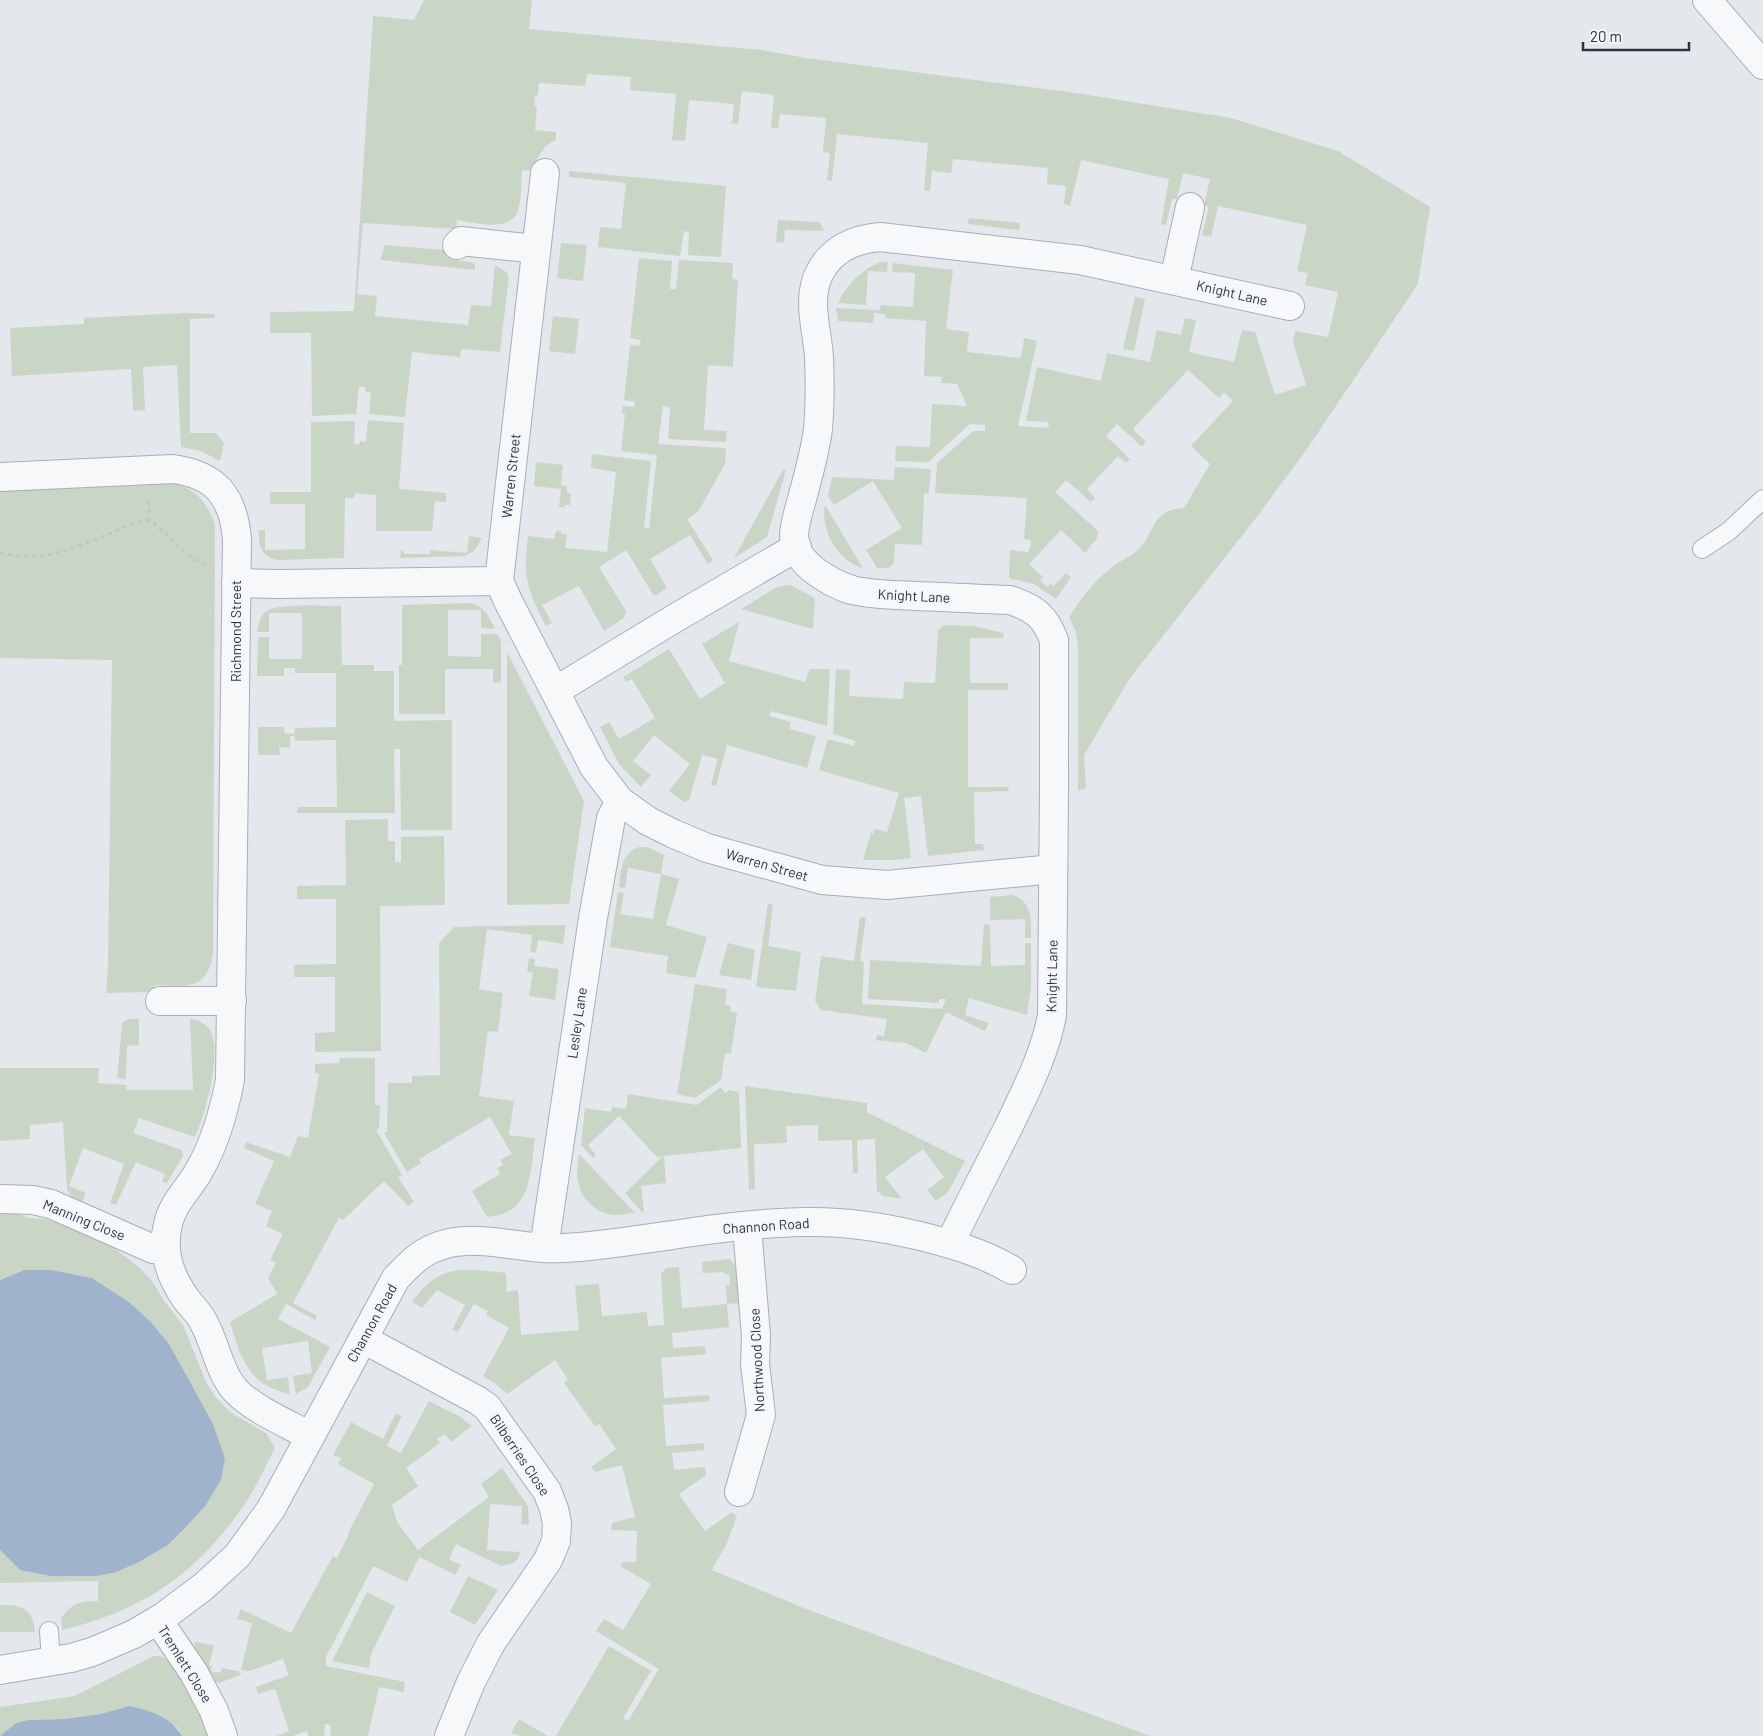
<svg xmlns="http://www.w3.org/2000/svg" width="1763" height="1736" viewBox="0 0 1763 1736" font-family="Barlow,sans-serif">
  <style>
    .green { fill: #c9d6c5 }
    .water { fill: #9fb4cc }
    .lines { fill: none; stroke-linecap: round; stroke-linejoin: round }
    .lane-casing { stroke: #a9aeb7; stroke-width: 20 }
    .street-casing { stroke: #a9aeb7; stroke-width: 30 }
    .path { stroke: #c2c5cb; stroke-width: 3; stroke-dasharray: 4 4; stroke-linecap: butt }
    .lane { stroke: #f7f8fa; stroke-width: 18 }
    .street { stroke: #f7f8fa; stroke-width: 28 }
    .labels { text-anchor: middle; stroke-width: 5; stroke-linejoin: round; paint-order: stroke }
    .street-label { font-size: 14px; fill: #2b3445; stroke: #f4f6f9 }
  </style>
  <rect width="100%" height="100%" fill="#e4e7ec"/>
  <g class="green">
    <path d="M424 0H532L529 29 762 50 806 58 1076 93 1231 118 1338 151 1430 207 1418 284 1307 449 1256 518 1130 678 1084 755 1086 788 1078 791V647L1076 632 1069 617C1081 598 1094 581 1112 567 1120 561 1130 557 1138 550 1156 532 1150 510 1184 508L1210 464 1191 446 1233 401 1224 392 1219 398 1188 370 1133 429 1146 442 1142 447 1117 424 1106 436 1130 459 1126 463 1118 456 1087 489 1095 498 1091 502 1066 480 1055 492 1098 531 1097 538 1085 553 1061 530 1029 564 1043 577 1040 580 1047 587 1051 583 1054 586 1066 573 1071 577 1056 599 1034 584 1009 578 1010 550 1028 552 1031 545V540L1024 539 1027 498 935 493 937 463 973 431H985V425L970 424 928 462 895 461 896 446 930 447 932 404 967 406 957 384 941 383 942 377 924 376 926 321 885 318V314L874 313 873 323 838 321 836 308 880 310 881 305 913 307 915 273 892 272 893 263 953 270 946 329 969 332 967 352 1021 358 1024 338 1037 341 1018 426 1049 428 1048 422 1026 421 1037 367 1101 381 1107 353 1150 362 1157 330 1181 335 1185 318 1196 320 1189 352 1234 362 1242 330 1255 332 1275 395 1306 385 1293 342 1295 331 1328 337 1338 292 1305 285 1308 273 1297 271 1307 225 1218 206 1211 237 1202 235 1209 207 1204 205 1210 179 1183 173 1177 199H1172L1166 225 1161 224 1169 179 1081 160 1070 206 1064 204 1066 186 1047 184 1048 168 953 159 951 173 932 171 930 191H924L928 143 837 134 832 181 827 180 830 153 823 152 826 118 780 114 778 128H771L774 95 742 91 738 124 732 123 734 104 689 100 685 141 672 140 676 94 630 90 631 77 587 74 585 86 539 83 538 95 535 96 534 106 537 107 535 130 556 132V140C543 145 536 159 533 171L522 170C521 183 522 198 518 210 511 234 474 222 457 220L456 229 363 223 357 294 377 296 375 316 468 325 471 305 491 306 495 265 505 271 509 277 500 352 461 349 460 357 412 352 405 417 369 414 371 392H365V387H359L356 414 312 416 311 333H270V312L354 311 373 16 414 20Z"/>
    <polygon points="569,171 726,186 721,257 688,255 689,232 684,231 680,256 598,247 600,227 621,229 626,183 569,177"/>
    <polygon points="969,218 1020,223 1019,230 968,224"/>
    <polygon points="778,220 819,222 825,231 785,230 784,243 776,242"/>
    <polygon points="561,243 587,245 583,281 557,278"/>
    <polygon points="385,245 445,250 455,260 475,263 475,270 380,260"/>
    <path d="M639 258 672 261 670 289H676L679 260 733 263 732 279 738 280 733 367 708 365 704 430 727 431 726 442 668 439 670 407 663 406 658 444 726 448 725 464 698 512 687 519 713 560 708 564 690 535 650 559 667 588 654 596 626 550 599 567 626 611 624 618 604 631 579 586 542 605 552 623 546 626C527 588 523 579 528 536L554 539 556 531 562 532 561 534H567L565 548 607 552 616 472 591 468 592 454 651 461 644 528 649 529 657 455 621 451 625 414 622 413 623 406 634 407 635 402 624 400 630 345 639 346 641 340 630 338Z"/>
    <path d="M880 262H888L887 272 868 271 866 305 838 303C847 284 861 270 880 262Z"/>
    <polygon points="1135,297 1145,299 1134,351 1123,349"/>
    <polygon points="183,313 215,314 215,318 190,319 190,433 216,433 224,443 220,461 201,451 181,447 177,365 143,367 145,410 133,411 131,369 12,376 10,328 84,324 84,318"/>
    <polygon points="553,316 579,319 575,354 549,351"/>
    <path d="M368 420 404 423 399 489 446 493V502L435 501 432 531H376V495L355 493 354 498H345L344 558 277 560C261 557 258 544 259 530H265V550L305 549V504H270V492H311V422L355 421 354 444 359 445 360 441 366 442Z"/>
    <polygon points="536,462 563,465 561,485 567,486 567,493 571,494 570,505 565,505 564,508 559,507 561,489 534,486"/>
    <polygon points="895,467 931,469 929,493 924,493 922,545 895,544 894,563 888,568 877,568 866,550 902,528 873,481 834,505 828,496 832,477 894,480"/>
    <polygon points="783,470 786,470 767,537 734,558"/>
    <path d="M172 482C198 491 205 500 215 524L213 954C207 992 184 986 155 985L152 992 106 993 108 966 112 660 0 658V488Z"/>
    <path d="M825 505 863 568C838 561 820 531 825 505Z"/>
    <polygon points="469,536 482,538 474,551 465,556 400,558 401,549 405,554 430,554 430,550 467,553"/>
    <polygon points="790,585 815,598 813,629 741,609 777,587"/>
    <path d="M471 603C485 607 489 617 495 629L481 628V610H448V656L481 657V634H498L501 641V682L493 683V669H445V714H399V665H402V605Z"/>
    <path d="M341 606 342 665H374V671H394V721L452 720V830H401L400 749H394L395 813H297L298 807H337L336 740 295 741V736H290V748L279 747 280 755H258V727H284L285 733 294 734 295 728 336 727V673H295V668H284V676H257L258 637H269V659H302V613H269V632H257C258 624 260 616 267 611 278 603 326 606 341 606Z"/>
    <polygon points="739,622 729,661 805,682 810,669 830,669 827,726 771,711 769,716 791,722 789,729 816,736 807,768 727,745 716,786 711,785 718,759 702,755 689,800 684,802 669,791 690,764 654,735 633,761 651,775 641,787 619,764 600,727 609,722 619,739 655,718 632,679 626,682 623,677 669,649 700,699 725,683 702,644"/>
    <polygon points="944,625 974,626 1004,633 1003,638 970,638 970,683 1008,683 1008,690 968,690 968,787 1008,787 1009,791 974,792 975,844 983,844 984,850 928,856 921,796 904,798 911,858 892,860 863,860 871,833 873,834 875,829 887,832 899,793 819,770 828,739 854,746 856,741 833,734 836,669 850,670 849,696 903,699 904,682 935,683 938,630"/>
    <polygon points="507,652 584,801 569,904 507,905"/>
    <polygon points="388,819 388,841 395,841 395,862 401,862 401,837 444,836 445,905 380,906 381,1051 315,1052 315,1033 335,1032 335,977 294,977 294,965 336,964 336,899 297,899 297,886 346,885 345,820"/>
    <path d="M639 847H647L664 855 661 874 679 879 666 925 707 937 695 978 666 973 668 956 610 947 618 892 624 893 620 914 653 919 661 874 628 868 625 888 619 887C621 871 621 853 639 847Z"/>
    <path d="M1013 895C1033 903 1031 920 1031 938H1025V919L990 920V897Z"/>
    <polygon points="768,903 773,905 768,946 801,952 796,991 756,987"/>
    <polygon points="860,917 866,917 860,961 864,962 862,1004 942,1009 946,999 939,999 939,1003 868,999 870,960 981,966 984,924 990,925 991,966 1025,965 1025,943 1031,943 1031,987 1027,1015 969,998 965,1015 989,1023 985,1031 946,1012 926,1053 906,1043 876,1040 877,1035 884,1036 887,1019 821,1010 815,1001 821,956 854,961"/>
    <path d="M566 925 563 944 538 940 536 953 530 952 532 935 487 929 479 989 503 993 498 1032 488 1031 479 1096 514 1101 509 1135 535 1138C530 1174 532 1214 487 1217L472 1191 500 1174 497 1168 503 1165 500 1160 512 1154 490 1117 419 1159 421 1163 407 1172 384 1133 387 1131 388 1083H412V1076L440 1075 439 943 454 927 487 926V928L488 926Z"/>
    <polygon points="728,943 755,950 751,980 719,975"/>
    <polygon points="529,958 535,959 534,966 559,969 555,1000 529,996 533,973 527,972"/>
    <polygon points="695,984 727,989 725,1005 731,1006 730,1011 737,1013 731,1054 725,1053 721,1080 695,1098 677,1094"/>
    <polygon points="129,1019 139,1019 139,1045 127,1046 126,1079 117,1078 122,1026 123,1022"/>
    <path d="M190 1019C199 1020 205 1023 210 1030 223 1051 205 1116 195 1137L139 1118 133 1133 182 1150 183 1156 167 1183 162 1182 165 1174 136 1162 116 1205 110 1203 124 1164 83 1148 69 1186 86 1193 82 1203 71 1197 67 1189 63 1122 30 1125V1139L0 1141V1068H99L98 1083 126 1085 127 1090H193Z"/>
    <path d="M340 1058H375V1105H380L379 1128 376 1130 402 1175 398 1177 414 1202 408 1206 384 1181 343 1220 339 1218 293 1303 317 1316 315 1320 286 1304 278 1319 330 1347 308 1387 296 1394 293 1376 312 1373 308 1341 262 1348 267 1380 288 1377 290 1395C282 1392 272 1389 264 1384 243 1370 237 1345 230 1322L277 1294 268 1278 276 1263 270 1260 283 1234 266 1226 272 1211 255 1204 274 1161 244 1148 246 1142 290 1157 298 1136 308 1138 319 1074 315 1073V1064L339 1063Z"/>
    <polygon points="745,1086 867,1103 867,1112 965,1161 948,1192 936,1201 927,1190 944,1177 923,1149 885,1177 902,1199 883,1196 877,1191 875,1139 857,1140 858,1173 853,1173 852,1140 818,1141 818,1125 786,1126 787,1143 754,1144 755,1189 749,1190"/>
    <polygon points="721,1087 725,1093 729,1090 739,1092 741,1148 664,1156 666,1183 641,1186 644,1212 642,1212 625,1193 663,1156 657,1157 619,1116 588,1145 596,1155 593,1158 581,1145 585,1108 611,1112 612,1107 626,1109 628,1094 697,1105"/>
    <path d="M579 1154 635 1213C629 1213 622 1215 615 1215 593 1214 577 1194 577 1173 577 1167 578 1160 579 1154Z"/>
    <path d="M0 1208H6L28 1218 46 1219 90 1234 114 1248 140 1268 153 1282 162 1298 183 1325 206 1382 215 1396 230 1412 266 1433 275 1448C265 1467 255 1490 242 1508 195 1575 142 1611 62 1630L61 1618C74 1602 78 1602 98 1601V1581L0 1583V1550L20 1570 139 1562 168 1545 187 1526 206 1505 221 1480 225 1459 169 1344 151 1322 129 1302 92 1278 52 1270H24L0 1280Z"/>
    <path d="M730 1259 738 1270 741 1303 727 1304 729 1327 672 1333 673 1348 705 1346 706 1354 661 1358 664 1398 709 1395V1401L663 1405 666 1446 704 1443V1450L672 1453 674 1470 705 1467 706 1475 679 1494 705 1531 732 1512 737 1517 726 1545 712 1570 806 1609 1150 1736H556L609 1646 651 1671 623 1718 628 1721 659 1669 596 1631 604 1619 623 1630 651 1584 620 1566 623 1562H636L637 1531 611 1530 612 1523 635 1517 622 1465 595 1472 591 1467 616 1449 599 1424 595 1426 564 1383 568 1379 555 1360 507 1394 496 1384 483 1376 509 1328 486 1315 488 1311 474 1304 458 1332 452 1330 465 1305 437 1290 422 1308 412 1302C439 1263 463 1268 506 1273L507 1292 518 1290 521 1335 579 1330 575 1286 596 1284H599L602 1316 647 1312 648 1326 664 1325 661 1274 666 1268 679 1267 682 1308 727 1304 726 1285H730L729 1274H725L724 1272 703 1273 702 1262Z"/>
    <polygon points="429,1401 459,1416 472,1426 451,1442 445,1434 437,1439 440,1443 406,1468 418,1486 392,1505 397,1522 418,1550 489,1497 481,1484 502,1468 528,1506 529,1525 521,1524 522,1506 490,1504 487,1550 520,1552 519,1557 514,1563 501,1566 456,1544 449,1559 461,1565 455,1575 419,1557 407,1582 373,1566 326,1657 326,1666 405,1682 404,1692 379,1687 368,1736 330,1736 331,1725 325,1724 324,1736 309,1736 307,1731 293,1736 276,1736 289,1731 275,1689 258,1694 256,1687 289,1675 283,1659 250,1671 241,1670 252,1623 237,1619 241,1609 291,1633 333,1556 337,1558 349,1534 348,1533 374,1484 338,1464 341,1458 333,1455 351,1422 383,1439 396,1413 402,1416 387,1446 401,1453"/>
    <polygon points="468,1576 498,1590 475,1625 450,1612"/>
    <polygon points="367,1592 395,1606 371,1654 369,1668 332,1661"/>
    <path d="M0 1605C22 1604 33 1609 35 1632H0Z"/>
    <polygon points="194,1642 214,1645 209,1665 212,1666 211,1671 220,1673 222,1668 241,1672 240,1675 219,1683 211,1680 196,1655"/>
    <polygon points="154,1656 160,1656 166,1659 177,1669 211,1736 182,1736 177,1727 129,1706 100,1714 65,1719 28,1720 16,1723 0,1736 0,1707 75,1696"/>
    <polygon points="519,1719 548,1736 520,1736 511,1733"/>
  </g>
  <g class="water">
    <polygon points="24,1270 52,1270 92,1278 129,1302 151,1322 169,1344 213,1424 225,1459 221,1480 206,1505 187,1526 168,1545 139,1562 116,1572 96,1576 51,1576 20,1570 0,1550 0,1280"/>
    <path d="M129 1706C150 1710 171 1717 182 1736H0L16 1723 28 1720 65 1719 100 1714Z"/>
  </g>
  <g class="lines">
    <defs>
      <g id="lane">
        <polyline points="1702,549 1729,531 1763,499"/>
        <polyline points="49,1631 51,1663"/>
      </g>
      <g id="street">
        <polyline points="1707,0 1763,65"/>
        <polyline points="545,173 499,581 508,601 594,767 620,801 648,821 674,834 707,848 822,880 887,885 1053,869"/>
        <polyline points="457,245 461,241 536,249"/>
        <polyline points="1174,280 1190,207"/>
        <path d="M0 477 173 469C216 475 233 496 237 539L230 1080C224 1111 216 1141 200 1169 190 1188 173 1202 168 1224 161 1252 170 1276 186 1299 192 1307 200 1314 204 1323 216 1345 219 1372 236 1391 253 1409 288 1424 310 1436"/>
        <polyline points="236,583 280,584 499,581"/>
        <polyline points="555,691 677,617 797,547"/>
        <polyline points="160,1001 232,1001"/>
        <polyline points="0,1199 33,1200 51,1204 153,1249 166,1248"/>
        <path d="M950 1243C969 1204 989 1165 1009 1126 1026 1090 1045 1054 1052 1015L1054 791V640C1045 616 1034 608 1010 600 979 599 947 597 916 596 894 595 873 595 852 590 835 585 812 572 801 557 797 552 795 543 794 536 794 523 800 508 803 495 809 473 815 452 818 429 820 405 820 381 819 357 817 329 806 298 820 272 832 249 855 239 880 237L1080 260 1290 306"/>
        <polyline points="544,1248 593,918 611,818 620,801"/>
        <polyline points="363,1339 477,1400 487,1407 547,1491 554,1509 557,1523 556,1541 548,1560 491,1643 471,1682 449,1736"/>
        <polyline points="739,1492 761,1415 755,1364 756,1336 747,1227"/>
        <polyline points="158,1620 194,1673 214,1711 223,1736"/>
        <path d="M0 1670 71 1658 92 1652 134 1634 163 1617 203 1587 237 1556 271 1509 396 1278C404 1270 411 1262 421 1255 457 1230 502 1245 542 1248 554 1249 567 1248 580 1247 655 1240 729 1223 804 1222 843 1221 883 1227 920 1236 952 1244 984 1253 1012 1270"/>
      </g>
    </defs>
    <use href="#lane" class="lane-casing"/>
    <use href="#street" class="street-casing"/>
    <g class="path">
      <polyline points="149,501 149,521"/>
      <path d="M0 553C12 555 26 558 38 556 71 553 112 531 144 520L154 523 183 551 204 565"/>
    </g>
    <use href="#lane" class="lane"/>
    <use href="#street" class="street"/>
  </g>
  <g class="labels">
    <g class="street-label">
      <text transform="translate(1232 293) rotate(13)" y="5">Knight Lane</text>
      <text transform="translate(511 476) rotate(-84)" y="5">Warren Street</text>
      <text transform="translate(914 596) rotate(3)" y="5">Knight Lane</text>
      <text transform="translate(236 631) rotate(-90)" y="5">Richmond Street</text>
      <text transform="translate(767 865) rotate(16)" y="5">Warren Street</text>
      <text transform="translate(1052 976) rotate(-89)" y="5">Knight Lane</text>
      <text transform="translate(577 1023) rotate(-82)" y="5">Lesley Lane</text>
      <text transform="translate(84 1220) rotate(22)" y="5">Manning Close</text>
      <text transform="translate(766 1226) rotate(-4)" y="5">Channon Road</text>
      <text transform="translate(372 1323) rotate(-61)" y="5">Channon Road</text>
      <text transform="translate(757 1360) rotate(-93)" y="5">Northwood Close</text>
      <text transform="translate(520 1455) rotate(56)" y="5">Bilberries Close</text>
      <text transform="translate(185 1664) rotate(58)" y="5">Tremlett Close</text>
    </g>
  </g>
  <path d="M1583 42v8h106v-8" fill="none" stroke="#2b3445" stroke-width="2.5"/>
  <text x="1590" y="42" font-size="15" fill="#2b3445" stroke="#f4f6f9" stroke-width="4" paint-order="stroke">20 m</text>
</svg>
